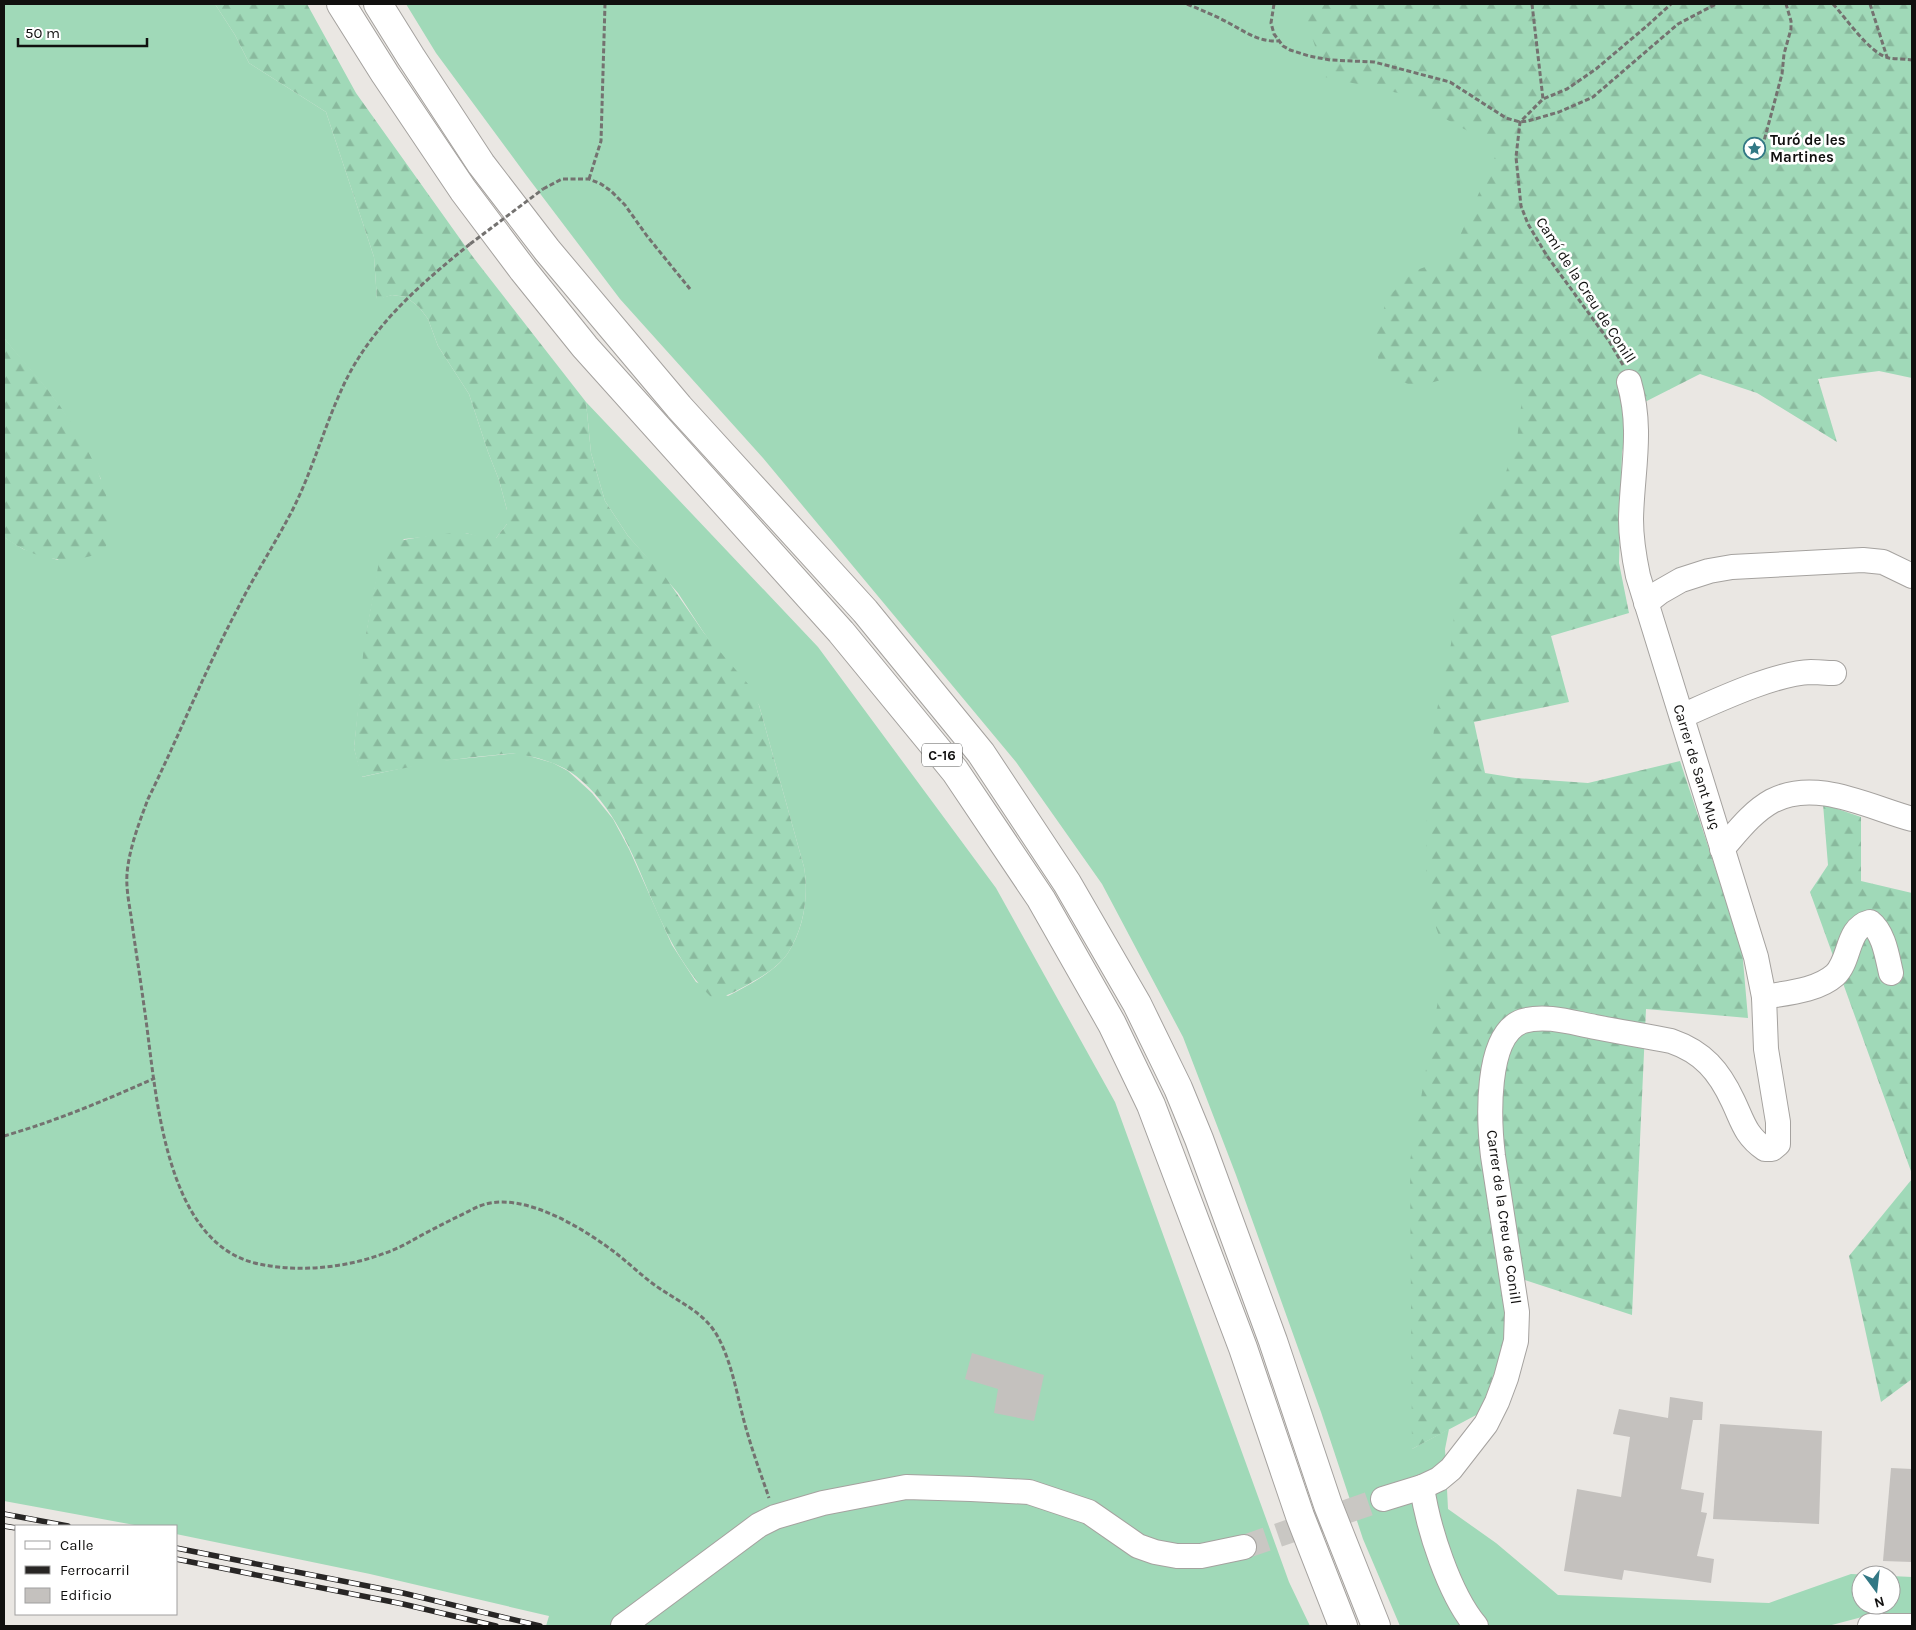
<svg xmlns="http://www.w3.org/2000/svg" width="1916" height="1630" viewBox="0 0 1916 1630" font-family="Karla,sans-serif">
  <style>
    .grass { fill: #a0d9b8 }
    .forest { fill: url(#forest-firs) }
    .building { fill: #c4c1be }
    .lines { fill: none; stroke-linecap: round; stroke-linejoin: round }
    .minor-tunnel { stroke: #c9c7c3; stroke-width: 24; stroke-dasharray: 24 12; stroke-linecap: butt }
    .minor-casing { stroke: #a5a29f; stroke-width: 26 }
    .highway-casing { stroke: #a5a29f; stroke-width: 30 }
    .path { stroke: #747270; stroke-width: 3; stroke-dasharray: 5 2.5; stroke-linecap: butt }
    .minor { stroke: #fff; stroke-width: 24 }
    .highway { stroke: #fff; stroke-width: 28 }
    .rail-casing { stroke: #282625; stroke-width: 5.5 }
    .rail { stroke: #fff; stroke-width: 4; stroke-dasharray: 11; stroke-linecap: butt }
    .path-bridge { stroke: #747270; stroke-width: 3; stroke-dasharray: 5 2.5; stroke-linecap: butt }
    .labels { text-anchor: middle; stroke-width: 5; stroke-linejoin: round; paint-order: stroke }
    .shield { fill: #fff; stroke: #585857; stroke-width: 1 }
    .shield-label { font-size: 14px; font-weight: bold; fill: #11100f }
    .poi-label { font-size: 15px; font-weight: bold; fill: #11100f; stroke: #fff; text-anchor: start }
    .street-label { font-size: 15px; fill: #11100f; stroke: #fff }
  </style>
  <defs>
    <pattern id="forest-firs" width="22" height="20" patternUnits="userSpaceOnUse" patternTransform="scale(1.25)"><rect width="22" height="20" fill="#a0d9b8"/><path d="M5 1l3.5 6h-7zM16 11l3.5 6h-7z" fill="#89b99d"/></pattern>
  </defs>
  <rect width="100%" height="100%" fill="#eae7e3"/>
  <g class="grass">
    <path d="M4 4H215L235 35 249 63 326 112 374 257 377 299 392 295 406 297 419 307 428 319 438 346 469 394 488 452 499 480 507 510V524L496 538H482L466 533 404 539 378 571 367 630 354 748 362 777 430 762 508 754H522L553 763 568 771 592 793 613 819 629 849 672 945 696 982 728 996C748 985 774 973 788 953 804 929 809 895 804 867L759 705 704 633 678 593 628 536 605 501 591 453 586 402 818 647 996 888 1115 1102 1289 1582 1310 1626H546L549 1616 370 1574 176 1534V1526H140L4 1501V537L23 549 58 560 101 479C88 454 76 430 60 407 44 383 22 362 4 338Z"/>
    <polygon points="406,4 1324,4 1414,84 1500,135 1531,376 1529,451 1478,547 1412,1449 1449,1429 1445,1449 1448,1509 1496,1543 1558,1595 1769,1603 1851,1574 1875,1575 1861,1575 1861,1605 1891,1605 1891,1576 1912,1577 1912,1618 1881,1612 1828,1626 1400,1626 1363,1539 1321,1412 1236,1175 1183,1037 1102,884 1016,762 763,458 620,299 526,175 436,53"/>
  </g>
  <g class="forest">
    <path d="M215 4H307L356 93 473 257 586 402 591 453 605 501 628 536 666 578 704 633 748 684 759 705 804 867C809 895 804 928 788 953 780 965 765 975 752 982 739 990 728 996 713 999 680 966 664 929 646 886 629 844 608 797 569 771 556 763 537 757 522 755 510 752 497 755 485 756 443 760 403 768 361 777L354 748 364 645 380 556C383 553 387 547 391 544 402 538 452 532 465 533 477 535 483 538 496 538L507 524V510L499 480 488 452 469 394 438 346 428 319 419 307 406 297 392 295 377 300 374 257 326 112 249 63 235 35Z"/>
    <polygon points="1307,4 1912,4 1912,378 1879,371 1818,379 1837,442 1757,393 1700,374 1635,407 1622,452 1619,563 1629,613 1551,636 1569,702 1474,722 1485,773 1516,778 1588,783 1680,761 1742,949 1748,1018 1646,1009 1632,1315 1522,1279 1509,1332 1480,1413 1412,1449 1410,1161 1446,955 1434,922 1426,885 1427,799 1435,719 1451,644 1459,569 1458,532 1506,472 1517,439 1522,399 1494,373 1456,376 1415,387 1380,372 1375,334 1388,297 1414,271 1450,258 1499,148 1398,93 1325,77 1303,9"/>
    <path d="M4 338C23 361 43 382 60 406 83 439 117 494 109 536 108 539 108 544 106 546 100 554 92 556 82 558 54 564 27 554 4 537Z"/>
    <polygon points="1823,804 1861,817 1861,881 1912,893 1912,1174 1810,892 1828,865"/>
    <polygon points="1912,1179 1912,1379 1881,1402 1849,1256"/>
  </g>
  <g class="building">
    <polygon points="972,1353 1044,1375 1034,1421 994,1413 998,1389 965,1379"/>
    <polygon points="1670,1397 1703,1402 1702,1420 1693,1420 1681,1489 1704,1493 1701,1512 1707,1513 1697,1556 1714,1559 1711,1583 1624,1570 1622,1580 1564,1571 1577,1489 1621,1497 1630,1437 1613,1434 1619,1409 1668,1418"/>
    <polygon points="1720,1424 1822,1431 1819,1524 1713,1519"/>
    <polygon points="1891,1468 1912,1469 1912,1562 1883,1561"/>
  </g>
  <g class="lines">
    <polyline class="minor-tunnel" points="1244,1547 1383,1499"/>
    <defs>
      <g id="minor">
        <polyline points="1646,603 1660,592 1681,580 1709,571 1732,567 1863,560 1883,562 1912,576"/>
        <path d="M1682 716C1716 701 1775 673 1811 672 1818 672 1826 673 1834 673"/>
        <path d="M1722 849C1737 832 1752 812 1772 801 1816 778 1868 807 1912 819"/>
        <path d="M1764 997C1786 993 1817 991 1835 975 1851 960 1846 928 1870 922 1884 933 1887 956 1891 973"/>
        <path d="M1422 1487C1428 1528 1449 1594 1476 1626"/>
        <path d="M1383 1499 1422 1487 1439 1479 1451 1469 1486 1424 1497 1402 1506 1378 1516 1341 1517 1312 1493 1156C1489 1123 1484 1034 1523 1021 1546 1014 1573 1023 1595 1027 1621 1032 1646 1036 1671 1041 1703 1052 1719 1071 1733 1101 1743 1122 1745 1135 1765 1149H1772L1778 1144V1122L1766 1049 1764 997 1756 957 1638 576C1634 557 1631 538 1631 519 1632 471 1643 430 1629 382"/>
        <polyline points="623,1626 759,1525 775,1517 823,1503 906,1487 971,1489 1029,1492 1089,1512 1138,1546 1155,1552 1177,1556 1201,1556 1244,1547"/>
        <polyline points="1870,1626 1912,1626"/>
      </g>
      <g id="highway">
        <polyline points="341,4 385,74 463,190 523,270 585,347 841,632 955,771 1041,899 1112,1024 1151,1105 1243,1348 1300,1516 1343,1626"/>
        <polyline points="378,4 411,57 481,164 547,250 679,407 865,611 981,753 1067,883 1137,1004 1178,1088 1199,1139 1273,1341 1328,1505 1376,1626"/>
      </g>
    </defs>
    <use href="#minor" class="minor-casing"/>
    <use href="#highway" class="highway-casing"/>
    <g class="path">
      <path d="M1187 4C1201 10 1214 15 1227 22 1244 31 1258 42 1278 41"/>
      <polyline points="1274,4 1271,23 1274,34 1283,46 1290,50 1309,56 1330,60 1374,62 1450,82 1506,118 1520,122 1528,121 1559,112 1593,97 1678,24 1716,4"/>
      <polyline points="1532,4 1543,99"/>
      <path d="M1833 4C1846 18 1870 54 1889 58 1896 59 1905 59 1912 60"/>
      <polyline points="1870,4 1887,57"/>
      <polyline points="1758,153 1764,141 1782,74 1784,54 1791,29 1791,21 1786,4"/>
      <polyline points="589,179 601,141 605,4"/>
      <polyline points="543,189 562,179 589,179 601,184 611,191 625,205 647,236 690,289"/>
      <path d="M470 244C418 286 367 330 340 393 323 431 312 471 293 509 276 542 255 574 238 608 205 670 179 736 148 799 139 823 129 849 127 874 126 888 129 903 131 916 135 946 140 976 144 1006 156 1084 161 1244 259 1264 307 1274 362 1266 406 1244 423 1234 441 1225 459 1216 468 1212 477 1206 486 1204 527 1193 586 1230 617 1254 631 1265 644 1278 659 1288 681 1303 705 1313 718 1337 734 1367 738 1403 748 1435 754 1456 762 1477 769 1498"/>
      <polyline points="1623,365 1609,341 1547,256 1528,224 1521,206 1516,157 1520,122 1543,99 1567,89 1596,69 1648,25 1671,4"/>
      <path d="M4 1136C56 1121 106 1100 155 1078"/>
    </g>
    <use href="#minor" class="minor"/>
    <use href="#highway" class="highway"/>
    <defs>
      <g id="rail">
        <polyline points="4,1514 68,1526"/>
        <polyline points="4,1526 16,1528"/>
        <polyline points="176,1548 403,1593 540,1626"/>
        <polyline points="176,1559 403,1604 496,1626"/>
      </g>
    </defs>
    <use href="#rail" class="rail-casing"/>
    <use href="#rail" class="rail"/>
    <polyline class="path-bridge" points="470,244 543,189"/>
  </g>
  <defs>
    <symbol id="sight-ring" viewBox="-11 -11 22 22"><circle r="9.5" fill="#fff" stroke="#327885" stroke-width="1.5"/><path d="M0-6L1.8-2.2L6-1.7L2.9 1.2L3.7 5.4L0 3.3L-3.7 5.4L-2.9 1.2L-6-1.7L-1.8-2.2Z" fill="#327885"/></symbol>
  </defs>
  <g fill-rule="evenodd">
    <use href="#sight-ring" x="1742" y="136" width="25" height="25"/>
  </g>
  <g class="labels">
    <rect class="shield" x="922" y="743.5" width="40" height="23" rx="4"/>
    <g class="shield-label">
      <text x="942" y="760">C-16</text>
    </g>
    <g class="poi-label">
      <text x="1770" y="145">Turó de les<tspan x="1770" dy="17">Martines</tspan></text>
    </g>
    <g class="street-label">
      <text transform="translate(1586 290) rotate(57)" y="5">Camí de la Creu de Conill</text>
      <text transform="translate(1697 767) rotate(73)" y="5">Carrer de Sant Muç</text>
      <text transform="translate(1504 1217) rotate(82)" y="5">Carrer de la Creu de Conill</text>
    </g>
  </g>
  <rect width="1916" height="1630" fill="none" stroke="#11100f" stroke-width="10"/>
  <rect x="15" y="1525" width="162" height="90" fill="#ffffff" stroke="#a09f9f"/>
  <rect x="25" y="1541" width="25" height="8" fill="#ffffff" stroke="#a09f9f"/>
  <text x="60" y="1550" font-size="15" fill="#11100f">Calle</text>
  <rect x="25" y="1566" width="25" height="8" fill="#282625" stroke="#a09f9f"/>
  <text x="60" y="1575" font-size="15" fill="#11100f">Ferrocarril</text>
  <rect x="25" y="1588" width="25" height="15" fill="#c4c1be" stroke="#a09f9f"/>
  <text x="60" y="1600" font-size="15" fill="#11100f">Edificio</text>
  <g transform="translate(1876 1590) rotate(165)"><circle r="24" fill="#ffffff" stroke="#a09f9f"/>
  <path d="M0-4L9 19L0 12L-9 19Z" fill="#327885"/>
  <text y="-8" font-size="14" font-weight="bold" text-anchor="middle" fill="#11100f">N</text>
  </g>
  <path d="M18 38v8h129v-8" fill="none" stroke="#11100f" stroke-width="2.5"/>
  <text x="25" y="38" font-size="15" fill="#11100f" stroke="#ffffff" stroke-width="4" paint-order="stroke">50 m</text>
</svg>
